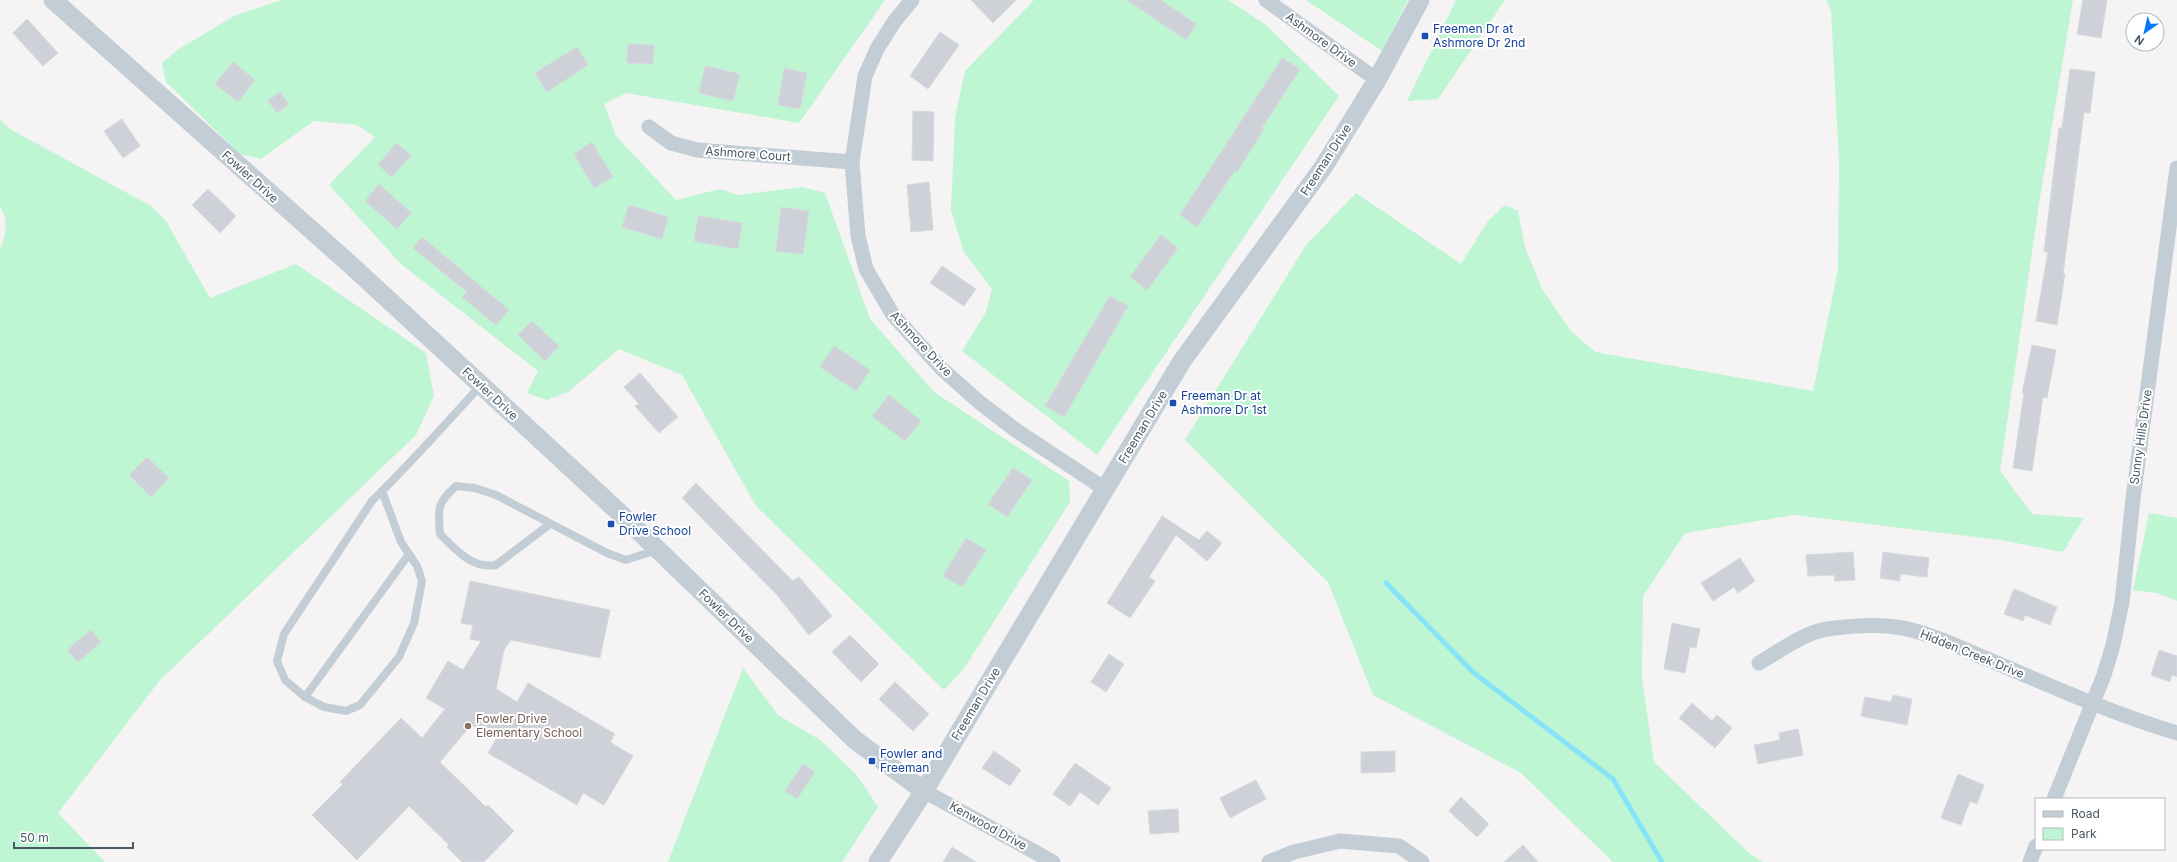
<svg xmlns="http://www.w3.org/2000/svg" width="2177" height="862" viewBox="0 0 2177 862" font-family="Inter,sans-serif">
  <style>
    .green { fill: #bef5d2 }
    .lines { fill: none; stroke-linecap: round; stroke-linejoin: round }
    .stream { stroke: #87e3f7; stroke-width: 5 }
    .building { fill: #ced2d8; stroke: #d6d9de }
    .service { stroke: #c2cdd5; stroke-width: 8 }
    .minor { stroke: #c2cdd5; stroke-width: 15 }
    .tertiary { stroke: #c2cdd5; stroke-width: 19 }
    .transit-dot { fill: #1a4fb4; stroke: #fff; stroke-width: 1.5 }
    .education-dot { fill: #8d6e63; stroke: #fff; stroke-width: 1.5 }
    .labels { text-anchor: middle; stroke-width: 4; stroke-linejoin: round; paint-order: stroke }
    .transit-label { font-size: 12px; fill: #164399; stroke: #fff; text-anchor: start }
    .street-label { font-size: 12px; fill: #485763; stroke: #fff }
    .education-label { font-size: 12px; fill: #785e54; stroke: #fff; text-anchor: start }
  </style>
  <rect width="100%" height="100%" fill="#f5f3f3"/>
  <g class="green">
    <polygon points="281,0 885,0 799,123 626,93 604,104 616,136 676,200 720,189 737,195 802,187 825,193 870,319 934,392 1069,481 1070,502 963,670 944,690 756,506 682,375 619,349 568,392 547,400 527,393 538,371 401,264 329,185 375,137 357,125 314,121 261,159 240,154 166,82 162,63 179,49 234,16"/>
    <polygon points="1034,0 1228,0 1265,24 1339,96 1097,455 962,351 986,312 992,289 964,252 951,210 955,117 965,71"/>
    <polygon points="1306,0 1408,0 1382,51"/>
    <polygon points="1456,0 1505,0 1438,99 1407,101"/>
    <polygon points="1826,0 2073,0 2040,198 2000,471 2032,514 2084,518 2063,552 2001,540 1794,515 1685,533 1643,596 1642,678 1654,762 1750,854 1763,862 1613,862 1521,773 1373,695 1328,582 1185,440 1306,245 1356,193 1461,264 1488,221 1505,205 1518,211 1525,247 1542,289 1571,331 1595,352 1813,391 1838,270 1839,162 1831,11"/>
    <path d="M0 120 10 129 151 206 166 221 210 298 296 264 426 353 434 396 416 435 160 680 58 813 105 862H0V249C6 236 9 219 0 207Z"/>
    <polygon points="2149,513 2177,518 2177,601 2157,593 2133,590"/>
    <polygon points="743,668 778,715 820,740 856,774 878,807 842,862 668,862"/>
  </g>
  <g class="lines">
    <polyline class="stream" points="1386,583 1474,673 1613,779 1662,862"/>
  </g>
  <g class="building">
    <polygon points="971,0 1016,0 993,23"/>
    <polygon points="1127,0 1161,0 1196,24 1186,40"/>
    <polygon points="2083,0 2107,0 2101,38 2077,34"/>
    <polygon points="27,19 58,53 43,66 13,33"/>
    <polygon points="940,32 959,45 928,89 910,76"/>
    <polygon points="628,44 654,45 653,64 627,63"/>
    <polygon points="577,47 588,65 547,92 535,73"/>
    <polygon points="1282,58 1300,69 1262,128 1264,129 1237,172 1235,170 1197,227 1180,215"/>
    <polygon points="233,62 255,80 238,102 215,84"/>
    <polygon points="705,66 740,74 733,101 699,93"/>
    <polygon points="784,68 807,73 800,109 778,105"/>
    <polygon points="2070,69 2095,72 2090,113 2084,112 2063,274 2065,274 2057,325 2036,321 2048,252 2044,252 2059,128 2062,128"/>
    <polygon points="280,92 289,104 277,113 268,101"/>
    <polygon points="913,111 934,112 933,161 912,160"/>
    <polygon points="122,119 140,146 123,158 104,131"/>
    <polygon points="592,142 613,177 594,188 574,154"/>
    <polygon points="396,143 411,155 392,177 378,165"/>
    <polygon points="929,182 933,230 911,232 907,185"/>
    <polygon points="379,184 411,213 397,229 365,201"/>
    <polygon points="208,189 236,216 220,233 192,205"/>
    <polygon points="629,205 668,217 662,239 622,227"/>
    <polygon points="781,207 809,211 803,254 776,251"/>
    <polygon points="698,216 742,223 738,249 694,241"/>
    <polygon points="1161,235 1178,248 1147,290 1130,277"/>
    <polygon points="422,237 509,310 496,325 462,297 467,292 413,248"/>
    <polygon points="942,266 976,289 964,306 930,283"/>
    <polygon points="1110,296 1128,306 1064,417 1045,406"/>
    <polygon points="532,321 559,346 545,361 518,335"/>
    <polygon points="2032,345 2056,350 2047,398 2043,397 2032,471 2013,468 2024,393 2022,393"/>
    <polygon points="834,346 870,370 856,391 820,367"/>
    <polygon points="640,373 678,417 659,433 635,406 639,404 624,387"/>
    <polygon points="889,395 921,421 905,441 872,416"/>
    <polygon points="147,457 169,478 151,497 129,475"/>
    <polygon points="1013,468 1032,480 1007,517 988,504"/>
    <polygon points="696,483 793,581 799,577 832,616 809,635 777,595 682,498"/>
    <polygon points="1162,516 1199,540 1207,531 1222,543 1207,561 1176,535 1149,577 1155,581 1130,618 1107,603"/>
    <polygon points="966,538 986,550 962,587 943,576"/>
    <polygon points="1853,552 1855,580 1835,581 1834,575 1808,576 1806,555"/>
    <polygon points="1883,552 1929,558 1927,577 1900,574 1900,581 1880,578"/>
    <polygon points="1740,558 1755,581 1738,593 1734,587 1713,601 1701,583"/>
    <polygon points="470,581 610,610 600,658 511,640 504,650 496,689 517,702 528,683 615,734 610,742 633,756 604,805 583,793 577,805 488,753 496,739 471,725 440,762 486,807 488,805 514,831 484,862 462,862 447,847 449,845 409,806 357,860 312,815 343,784 340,782 401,718 422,738 445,709 426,698 448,661 463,670 481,641 470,639 473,625 461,623"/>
    <polygon points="2014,589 2057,607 2050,625 2025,615 2023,621 2004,614"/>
    <polygon points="1672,623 1700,629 1696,648 1690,647 1685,673 1664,669"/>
    <polygon points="91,630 101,642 78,662 67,650"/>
    <polygon points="850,635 879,664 861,682 832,652"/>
    <polygon points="2159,650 2177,656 2177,677 2172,675 2170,682 2151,675"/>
    <polygon points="1109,654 1124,664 1106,692 1091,682"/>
    <polygon points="895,682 929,714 913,731 879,699"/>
    <polygon points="1893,695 1912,699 1907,725 1861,716 1865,697 1891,702"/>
    <polygon points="1692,703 1712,721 1717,715 1732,728 1715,748 1679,718"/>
    <polygon points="1798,729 1803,755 1758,764 1754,745 1780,740 1779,733"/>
    <polygon points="994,751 1021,770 1010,786 982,768"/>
    <polygon points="1395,751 1395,772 1361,773 1361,752"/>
    <polygon points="1075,763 1111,788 1098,805 1080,792 1070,806 1053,794"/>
    <polygon points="803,764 815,772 797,799 785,791"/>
    <polygon points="1958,774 1984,785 1977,804 1970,801 1961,825 1941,818"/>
    <polygon points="1256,780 1266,799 1230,818 1220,798"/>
    <polygon points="1461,797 1489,824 1477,837 1449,811"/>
    <polygon points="1178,809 1179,832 1150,834 1148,811"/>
    <polygon points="1523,845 1538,862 1504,862"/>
    <polygon points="952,847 976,862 943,862"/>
  </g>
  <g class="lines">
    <g class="service">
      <path d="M382 491 401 542 417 566 422 581 414 623 399 657 360 705 346 711 324 707 305 697 285 680 277 661 284 634 372 501C410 464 445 425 481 385"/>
      <path d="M550 524 496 565C472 569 456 550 440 534 438 509 436 504 456 486L475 488 496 495 607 553 626 560 657 550"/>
      <polyline points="305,697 409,554"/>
    </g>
    <g class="minor">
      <polyline points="912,0 894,22 877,49 865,76 852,162 858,236 866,269 893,315 942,369 979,402 1017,431 1105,489"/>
      <polyline points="1266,0 1377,80"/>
      <polyline points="649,127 671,143 697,150 852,162"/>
      <path d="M1759 663C1780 651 1803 633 1827 629 1849 626 1874 624 1896 627 1932 632 1966 651 1999 664 2058 689 2116 715 2177 733"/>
      <polyline points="924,791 1053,862"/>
      <polyline points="2054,799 2104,675 2113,645 2122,602 2133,499 2177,168"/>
      <polyline points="1269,862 1294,852 1340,841 1399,846 1422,862"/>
      <polyline points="2030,862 2036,846"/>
    </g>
    <g class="tertiary">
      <polyline points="53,0 353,267 623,516 855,740 924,791"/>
      <polyline points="878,862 924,791 1182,361 1324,166 1377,80 1420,0"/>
    </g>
  </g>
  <g class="transit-dot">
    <rect x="1421" y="32" width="8" height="8" rx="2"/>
    <rect x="1169" y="399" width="8" height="8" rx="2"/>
    <rect x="607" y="520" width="8" height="8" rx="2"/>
    <rect x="868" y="757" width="8" height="8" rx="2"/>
  </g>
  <circle class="education-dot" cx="468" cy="726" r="4"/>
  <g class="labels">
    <g class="transit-label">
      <text x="1433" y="33">Freemen Dr at<tspan x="1433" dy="14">Ashmore Dr 2nd</tspan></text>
      <text x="1181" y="400">Freeman Dr at<tspan x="1181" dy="14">Ashmore Dr 1st</tspan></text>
      <text x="619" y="521">Fowler<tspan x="619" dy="14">Drive School</tspan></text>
      <text x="880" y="758">Fowler and<tspan x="880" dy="14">Freeman</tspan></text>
    </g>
    <g class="street-label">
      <text transform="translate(1321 40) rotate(36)" y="4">Ashmore Drive</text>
      <text transform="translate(748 154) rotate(4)" y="4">Ashmore Court</text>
      <text transform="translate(1326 160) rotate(-57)" y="4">Freeman Drive</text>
      <text transform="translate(250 177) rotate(42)" y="4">Fowler Drive</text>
      <text transform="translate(921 344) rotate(47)" y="4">Ashmore Drive</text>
      <text transform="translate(490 394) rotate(43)" y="4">Fowler Drive</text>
      <text transform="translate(1143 427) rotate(-59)" y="4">Freeman Drive</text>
      <text transform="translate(2141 437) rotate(-82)" y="4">Sunny Hills Drive</text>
      <text transform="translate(726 616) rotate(44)" y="4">Fowler Drive</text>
      <text transform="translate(1972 654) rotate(22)" y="4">Hidden Creek Drive</text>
      <text transform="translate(976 704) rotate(-59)" y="4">Freeman Drive</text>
      <text transform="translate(988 826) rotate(29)" y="4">Kenwood Drive</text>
    </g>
    <g class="education-label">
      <text x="476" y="723">Fowler Drive<tspan x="476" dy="14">Elementary School</tspan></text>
    </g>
  </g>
  <rect x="2035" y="798" width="130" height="52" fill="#ffffff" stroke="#b6bcc1"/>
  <rect x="2043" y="811" width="20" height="6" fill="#c2cdd5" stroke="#b6bcc1"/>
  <text x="2071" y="818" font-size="12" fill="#485763">Road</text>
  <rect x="2043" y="828" width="20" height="12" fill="#bef5d2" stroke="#b6bcc1"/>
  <text x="2071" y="838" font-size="12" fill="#485763">Park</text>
  <g transform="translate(2145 32) rotate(214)"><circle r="19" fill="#ffffff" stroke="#b6bcc1"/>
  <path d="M0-3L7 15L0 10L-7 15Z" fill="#0679fb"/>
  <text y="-6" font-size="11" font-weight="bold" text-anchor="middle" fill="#485763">N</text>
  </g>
  <path d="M14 842v6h119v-6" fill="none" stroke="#485763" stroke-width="2"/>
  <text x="20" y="842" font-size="12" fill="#485763" stroke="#ffffff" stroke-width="3" paint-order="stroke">50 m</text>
</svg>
